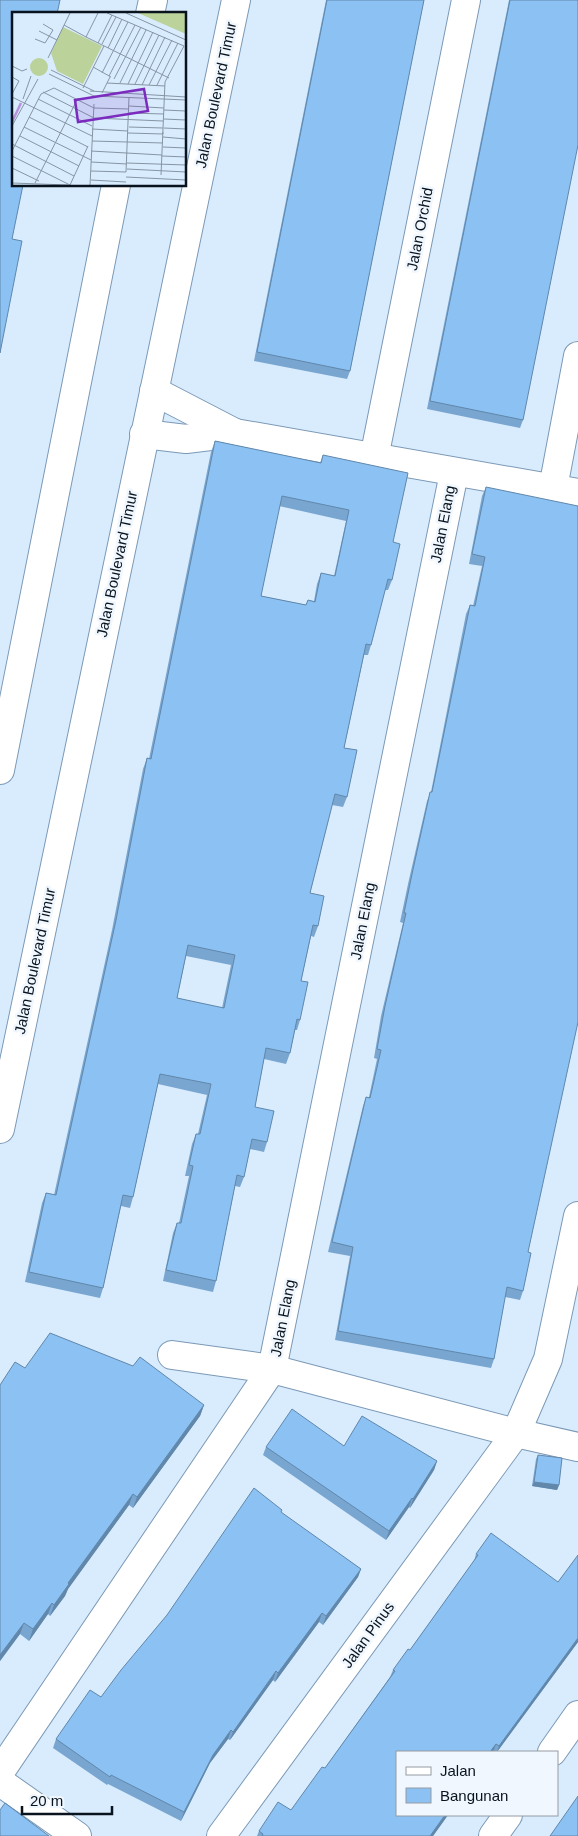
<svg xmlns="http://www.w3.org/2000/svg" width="578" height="1836" viewBox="0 0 578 1836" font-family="Helvetica,sans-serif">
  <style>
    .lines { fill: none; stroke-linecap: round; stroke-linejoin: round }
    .street-casing { stroke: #7b99b6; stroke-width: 30 }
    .street { stroke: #fff; stroke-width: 28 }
    .wall { fill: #78a6d1; fill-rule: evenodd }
    .shaded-wall { fill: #6187aa }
    .building { fill: #8bc1f3; stroke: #6187aa; fill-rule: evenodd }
    .labels { text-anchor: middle; stroke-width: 5; stroke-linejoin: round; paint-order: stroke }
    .street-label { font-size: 15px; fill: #08131e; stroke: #f1f7fe }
    .inset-river { fill: none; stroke: #b791dd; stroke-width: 2.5 }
    .inset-road { fill: none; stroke: #8595a4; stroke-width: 1 }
    .view { fill: #7b2cbf; fill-opacity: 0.15; stroke: #7b2cbf; stroke-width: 2.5 }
    .inset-edge { fill: none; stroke: #08131e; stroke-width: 2.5 }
  </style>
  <rect width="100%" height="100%" fill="#d9ecfe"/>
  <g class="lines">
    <defs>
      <g id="street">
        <polyline points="150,14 153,0"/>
        <polyline points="154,391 235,433"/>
        <polyline points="144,434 186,439 235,433 578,493"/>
        <polyline points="374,458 466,0"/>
        <polyline points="553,488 578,356"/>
        <polyline points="0,770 116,185"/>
        <polyline points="0,1129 236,0"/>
        <polyline points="172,1355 272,1369 516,1433 578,1447"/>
        <polyline points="552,1752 578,1715"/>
        <polyline points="0,1772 272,1369 454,473"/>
        <polyline points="0,1782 77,1836"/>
        <polyline points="221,1836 516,1433 548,1359 578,1216"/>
        <polyline points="493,1836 508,1815"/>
      </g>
    </defs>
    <use href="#street" class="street-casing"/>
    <use href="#street" class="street"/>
  </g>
  <g class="wall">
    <polygon points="326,0 424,0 350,371 347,379 254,361"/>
    <polygon points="509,0 578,0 523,420 520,428 427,409"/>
    <path d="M215 441 320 463 323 455 393 542 392 580 388 590H385L371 645 368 655H364L344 748 347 797 343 807 332 805 310 893 318 926 314 937 311 936 301 981 300 1020 297 1030H295L290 1053 286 1064 264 1059 255 1107 267 1142 264 1152 250 1149 244 1177 240 1187 235 1186 216 1281 213 1292 163 1281 173 1233 177 1223H179L189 1176H185L192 1144 196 1134H198L207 1095 158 1084 133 1197 130 1208 121 1206 103 1288 100 1298 25 1282 42 1203 46 1193 54 1195 112 930 143 769 147 758 149 759 211 452ZM279 506 346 521 334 576 321 573 317 584 314 601 308 600 306 605 261 596ZM186 956 231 965 222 1008 177 998Z"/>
    <polygon points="486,487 528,1252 523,1291 520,1300 505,1297 494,1359 491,1368 335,1340 350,1256 328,1252 363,1106 366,1097 369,1097 377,1059 374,1058 381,1016 403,923 400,922 408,884 427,801 431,792 466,614 470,605 473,606 482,566 469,564 482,496"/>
    <polygon points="0,1385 204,1405 200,1416 133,1508 129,1505 68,1589 65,1596 50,1616 48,1614 29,1641 20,1634 0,1661"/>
    <polygon points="344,1446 437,1461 434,1470 410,1508 409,1507 386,1540 263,1455 266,1447"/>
    <polygon points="538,1455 559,1485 557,1490 532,1486 536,1459"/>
    <polygon points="281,1513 361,1569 358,1577 323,1625 319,1622 275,1682 273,1680 230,1740 228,1739 210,1763 181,1821 108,1784 107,1785 53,1748 56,1739 101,1697"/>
    <polygon points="476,1554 578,1642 497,1752 397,1752 397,1815 448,1815 433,1836 257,1836 259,1831 291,1810 325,1768 390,1677 393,1670 410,1650 474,1561"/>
  </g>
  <g class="shaded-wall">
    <polygon points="204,1405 200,1416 133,1508 137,1497"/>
    <polygon points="437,1461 434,1470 410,1508 413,1499"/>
    <polygon points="534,1482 559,1485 557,1490 532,1486"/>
    <polygon points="133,1494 129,1505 68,1589 65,1596 50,1616 54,1605 68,1583"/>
    <polygon points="412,1498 409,1507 386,1540 389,1531"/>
    <polygon points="361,1569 358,1577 323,1625 326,1616"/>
    <polygon points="52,1603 48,1614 29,1641 33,1629"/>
    <polygon points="322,1613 319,1622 275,1682 278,1673"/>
    <polygon points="24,1623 20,1634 0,1661 0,1655"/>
    <polygon points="578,1638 578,1642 497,1752 499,1746"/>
    <polygon points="276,1671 273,1680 230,1740 233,1732"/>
    <polygon points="231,1730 228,1739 210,1763 181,1821 184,1812 213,1755"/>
    <polygon points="496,1744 493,1752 490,1752"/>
    <polygon points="445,1815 448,1815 433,1836 430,1836"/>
  </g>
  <g class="building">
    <polygon points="0,0 60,0 57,14 14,14 14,185 23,185 12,239 22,241 0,353"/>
    <polygon points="327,0 424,0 350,371 257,352"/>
    <polygon points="510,0 578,0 578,145 523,420 430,401"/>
    <path d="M215 441 321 463 323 455 408 473 393 542 400 544 392 580 388 579 371 645 366 644 344 748 357 750 347 797 335 794 310 893 324 896 318 926 313 925 301 981 308 982 300 1020 297 1019 290 1053 266 1048 255 1107 274 1111 267 1142 252 1139 244 1177 237 1175 216 1281 166 1270 177 1223H181L193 1166 189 1165 196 1134H200L211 1084 160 1074 133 1197 123 1195 103 1288 29 1272 46 1193 56 1195 116 920 147 758 151 759ZM282 496 349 510 335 576 321 573 315 602 308 600 306 605 261 596ZM188 945 235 955 224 1008 177 998Z"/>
    <polygon points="486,487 578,506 578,1022 528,1252 531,1253 523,1291 507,1287 494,1359 338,1331 353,1247 332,1242 366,1097 370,1098 381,1050 377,1049 385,1006 406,913 404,913 412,874 430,792 432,792 470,605 475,606 485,557 472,554"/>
    <polygon points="50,1333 133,1366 140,1357 204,1405 137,1497 133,1494 68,1583 69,1584 54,1605 52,1603 33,1629 24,1623 0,1655 0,1385 15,1362 25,1368"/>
    <polygon points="292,1409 344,1446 362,1416 437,1461 413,1499 412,1498 389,1531 266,1447"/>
    <polygon points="538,1455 562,1458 559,1485 534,1482"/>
    <polygon points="254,1488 282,1510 281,1512 361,1569 326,1616 322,1613 278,1673 276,1671 233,1732 231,1730 213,1755 184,1812 111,1775 110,1777 56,1739 90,1690 101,1697 121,1670 167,1615"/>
    <polygon points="491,1533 558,1582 578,1555 578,1638 499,1746 496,1744 490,1752 397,1752 397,1815 445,1815 430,1836 262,1836 263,1834 259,1831 278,1802 291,1810 322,1767 325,1768 395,1671 393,1670 408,1649 410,1650 478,1555 476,1554"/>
    <polygon points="578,1796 578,1836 550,1836"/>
    <polygon points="5,1803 49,1836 0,1836 0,1810"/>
  </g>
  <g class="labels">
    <g class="street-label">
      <text transform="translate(216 95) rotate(-78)" y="5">Jalan Boulevard Timur</text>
      <text transform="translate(420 229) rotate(-79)" y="5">Jalan Orchid</text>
      <text transform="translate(443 524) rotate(-79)" y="5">Jalan Elang</text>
      <text transform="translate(117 564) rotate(-78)" y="5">Jalan Boulevard Timur</text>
      <text transform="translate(363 921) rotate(-79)" y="5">Jalan Elang</text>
      <text transform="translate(35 961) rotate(-78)" y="5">Jalan Boulevard Timur</text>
      <text transform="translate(283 1318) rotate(-79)" y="5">Jalan Elang</text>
      <text transform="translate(368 1635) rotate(-54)" y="5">Jalan Pinus</text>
    </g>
  </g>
  <g transform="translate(12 12)">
    <rect width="174" height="174" fill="#d9ecfe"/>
    <path d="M126 1H174V22ZM51 15 90 34 71 72 45 59 39 41ZM18 55a9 9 0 1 1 18 0a9 9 0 1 1-18 0Z" fill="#bbd29b"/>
    <path class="inset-river" d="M0 110 9 91"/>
    <path class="inset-road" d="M86 1 74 25 157 66M95 1 172 34 153 70 149 163M114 1 174 28M52 13 74 25M27 19 45 28M23 27 33 31 41 18 31 12M86 31 100 3M90 32 104 5M96 36 110 7M36 46 58 1M0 54 10 59 15 57M81 55 99 65M39 58 82 79M90 61 116 10M37 62 82 84 174 88M97 64 123 13M0 65 7 69 0 82M102 67 129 15M95 71 153 74M108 71 134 18M116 72 141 20M123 72 147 23M130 73 153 25M137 73 160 28M145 73 166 31M71 76 92 34M78 79 174 85M31 80 82 106 151 109M90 81 98 65M0 85 80 124M11 87 19 64M26 87 80 114M117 94 152 96M152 98 174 99M117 101 152 102M17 105 76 135M152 107 174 108M0 114 26 67M12 115 79 148M117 115 151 116M152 116 174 117M80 117 116 119M116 121 151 122V120M8 124 67 154M151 125 174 127M80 129 151 131M0 132 62 164M151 135 174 136M0 139 29 82 42 76 82 96 117 97M79 139 150 143M0 144 58 173M150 144 174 145M79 150 115 152M115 151 174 153M0 156 27 169M115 157 174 160M79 159 114 160 117 85M114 165 174 168M79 168 114 170M0 171 56 173M23 171 66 86M58 173 76 134M78 173 82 92"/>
    <path class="view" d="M132 77 136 99 66 110 63 88Z"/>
    <rect width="174" height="174" class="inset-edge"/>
  </g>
  <rect x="396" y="1751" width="162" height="65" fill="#f1f7fe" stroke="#949ca4"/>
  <rect x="406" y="1767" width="25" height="8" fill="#ffffff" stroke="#949ca4"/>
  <text x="440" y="1776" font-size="15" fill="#08131e">Jalan</text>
  <rect x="406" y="1788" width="25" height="15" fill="#8bc1f3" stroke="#949ca4"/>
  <text x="440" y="1801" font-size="15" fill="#08131e">Bangunan</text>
  <path d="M22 1806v8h90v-8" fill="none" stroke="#08131e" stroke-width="2.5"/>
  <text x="30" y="1806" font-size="15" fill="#08131e" stroke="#f1f7fe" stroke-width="4" paint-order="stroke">20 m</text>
</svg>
